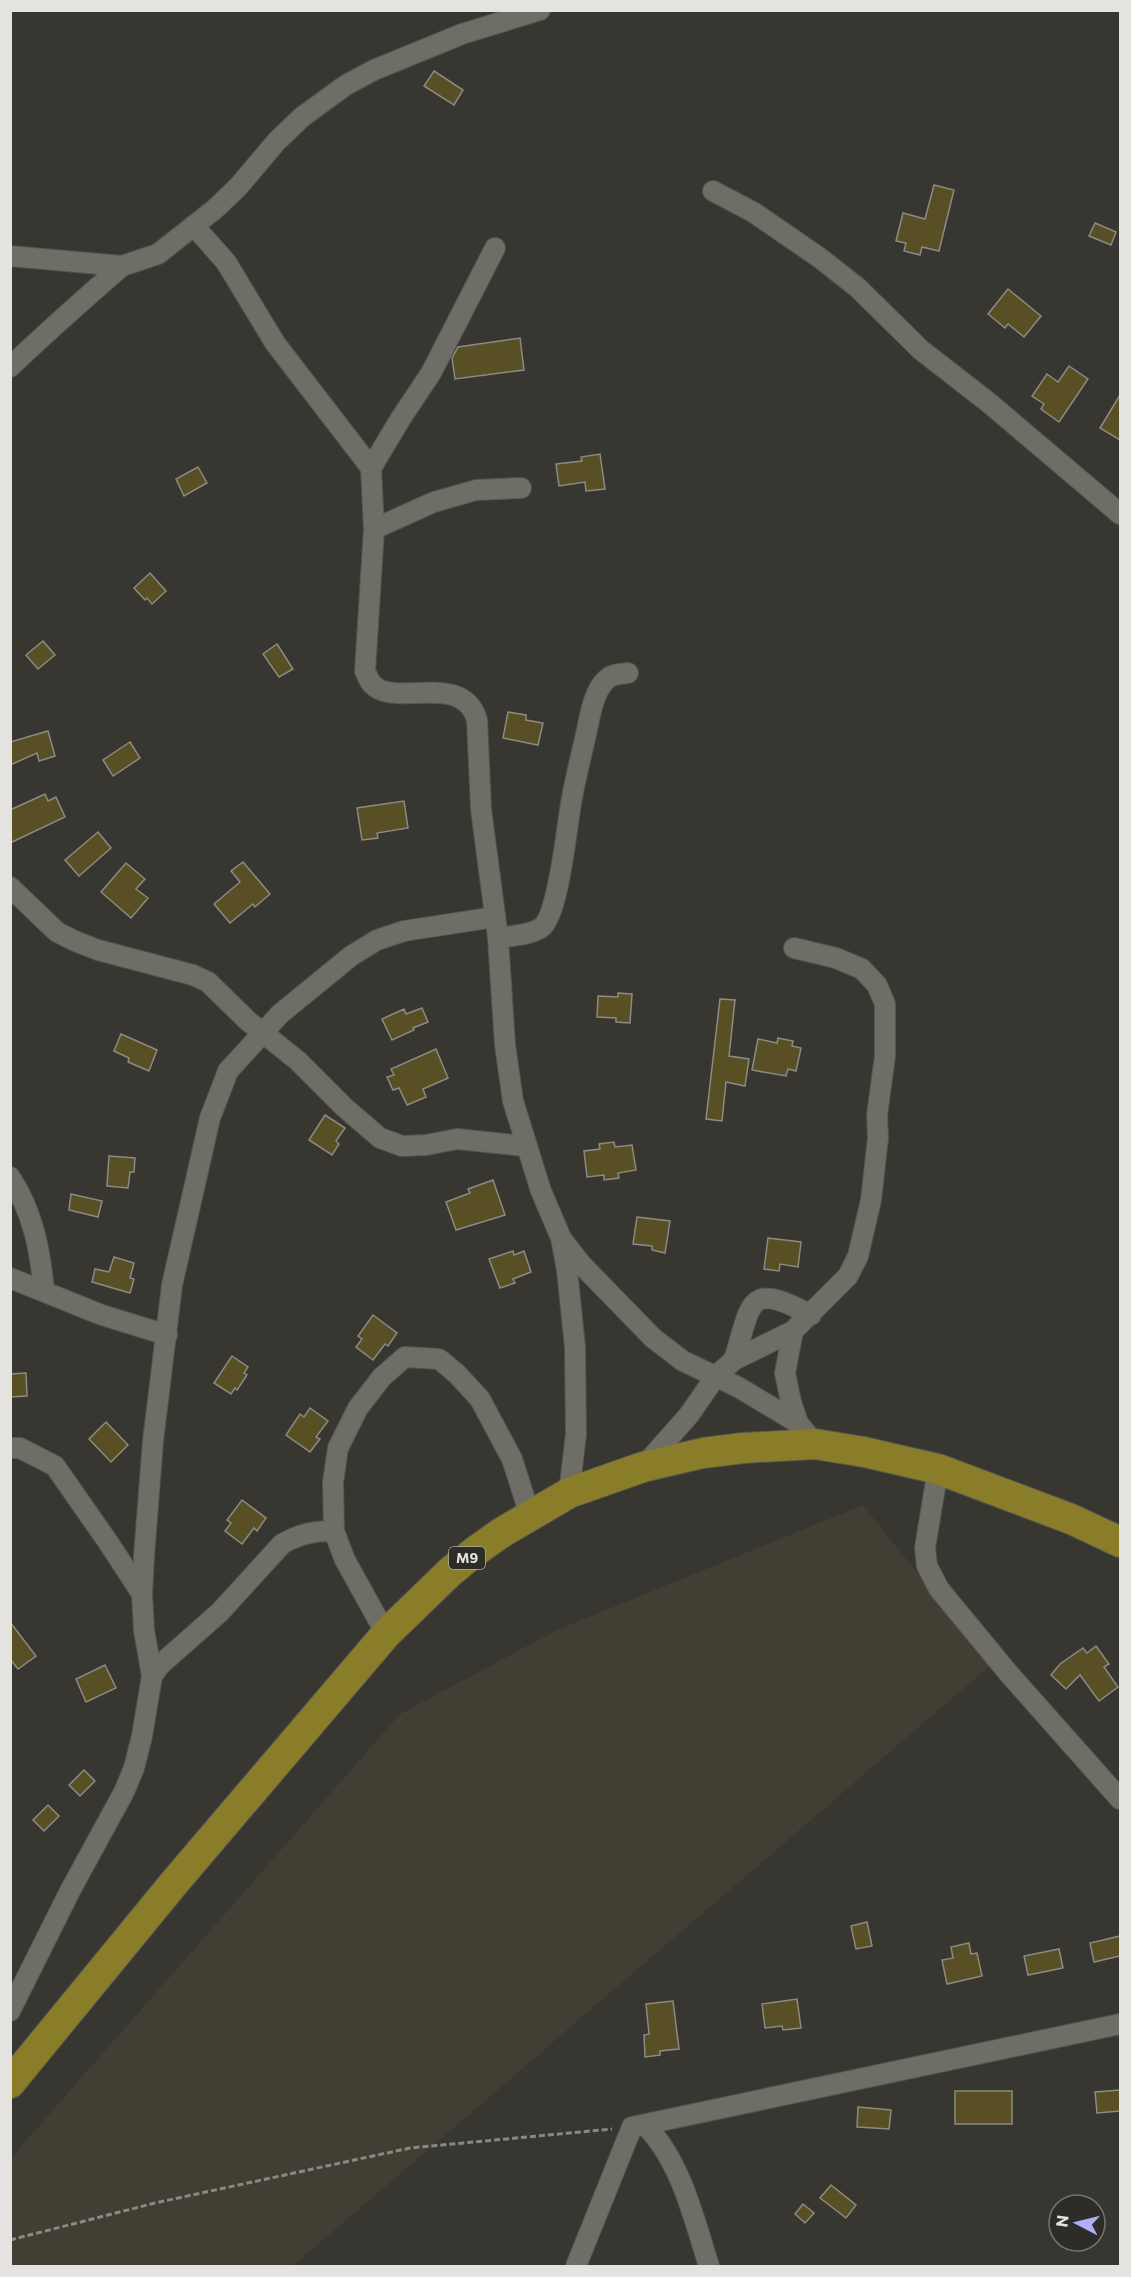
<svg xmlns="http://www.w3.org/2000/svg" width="1131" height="2277" viewBox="0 0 1131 2277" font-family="Commissioner,sans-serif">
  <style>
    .built { fill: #413f34 }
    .building { fill: #585024; stroke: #8b8a84; stroke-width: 1.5 }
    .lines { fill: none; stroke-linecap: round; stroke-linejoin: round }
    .minor-casing { stroke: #555550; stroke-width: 22 }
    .primary-casing { stroke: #555550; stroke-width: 32 }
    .path { stroke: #898883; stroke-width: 3; stroke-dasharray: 6 3; stroke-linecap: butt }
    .minor { stroke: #6e6d66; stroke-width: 20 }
    .primary { stroke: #897d2a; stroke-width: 30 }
    .labels { text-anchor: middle; stroke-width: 5; stroke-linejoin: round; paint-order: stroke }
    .shield { fill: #2d2c27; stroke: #adaca8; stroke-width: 1.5 }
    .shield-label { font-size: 14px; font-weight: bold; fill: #e4e3e0 }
  </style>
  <rect width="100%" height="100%" fill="#373630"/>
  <polygon class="built" points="863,1505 991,1665 293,2266 11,2266 11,2158 400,1714 559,1629"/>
  <g class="building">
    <polygon points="434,71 463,90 454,105 424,86"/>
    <polygon points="934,185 954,190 939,251 922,247 920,255 904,251 906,243 896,241 903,213 925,219"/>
    <polygon points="1095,223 1116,232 1111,245 1089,236"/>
    <polygon points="1008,289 1041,316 1024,337 1008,324 1005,328 988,314"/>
    <polygon points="520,338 524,370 455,379 452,358 458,347"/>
    <polygon points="1069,366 1088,379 1059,422 1041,409 1044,404 1032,396 1047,374 1058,382"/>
    <polygon points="1120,395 1120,440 1100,428"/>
    <polygon points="600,454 605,489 586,491 585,482 559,486 556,464 582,461 581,457"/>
    <polygon points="198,467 207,483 184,496 176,479"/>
    <polygon points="150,573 166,591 152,604 147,598 145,600 134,588"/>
    <polygon points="43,641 55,655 38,669 26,655"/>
    <polygon points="277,644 293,669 279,677 263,654"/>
    <polygon points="508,712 526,715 526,720 543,723 538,745 503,738"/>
    <polygon points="48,731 55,756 39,761 37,753 10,765 10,742"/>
    <polygon points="130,742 140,758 113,776 103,760"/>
    <polygon points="45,794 48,801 56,797 65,817 10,843 10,810"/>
    <polygon points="404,801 408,828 377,833 378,838 362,840 357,808"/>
    <polygon points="98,832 111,848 79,876 65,860"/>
    <polygon points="243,862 270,894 255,907 253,904 230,923 214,904 240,882 231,871"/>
    <polygon points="126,863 145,879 136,889 148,898 131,918 101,892"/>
    <polygon points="618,993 632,994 630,1023 616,1022 616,1018 597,1017 598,996 618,997"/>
    <polygon points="720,999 735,1000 729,1056 749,1059 745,1086 726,1082 722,1121 706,1119"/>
    <polygon points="422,1008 428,1022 413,1028 414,1030 392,1040 382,1019 404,1009 406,1014"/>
    <polygon points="121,1034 157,1050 149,1071 128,1062 129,1058 114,1051"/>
    <polygon points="778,1038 793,1041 792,1046 801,1048 796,1071 788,1069 786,1076 752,1070 758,1039 777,1043"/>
    <polygon points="436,1049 448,1078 423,1089 426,1097 407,1105 399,1088 393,1090 387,1077 394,1075 391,1069"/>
    <polygon points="325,1115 345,1128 336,1141 339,1144 332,1155 309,1140"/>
    <polygon points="614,1142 615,1147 632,1145 636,1170 618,1173 619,1178 604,1180 604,1175 587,1177 584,1151 600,1149 599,1144"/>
    <polygon points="109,1156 135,1158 134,1172 130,1172 128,1188 107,1186"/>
    <polygon points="493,1180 505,1215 456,1230 446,1202 470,1193 468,1189"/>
    <polygon points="71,1194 102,1201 98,1217 69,1210"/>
    <polygon points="637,1217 670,1221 665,1253 652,1250 652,1246 633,1244"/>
    <polygon points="768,1238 801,1242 798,1267 780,1264 779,1271 764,1269"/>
    <polygon points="513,1251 514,1255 524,1251 531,1272 513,1279 515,1283 500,1288 489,1259"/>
    <polygon points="114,1257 134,1263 130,1278 134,1279 130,1293 92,1282 95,1269 109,1272"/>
    <polygon points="373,1315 397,1333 388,1346 385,1344 373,1360 356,1347 362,1339 358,1336"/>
    <polygon points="232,1356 248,1367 244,1373 247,1375 237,1390 235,1388 231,1394 214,1383"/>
    <polygon points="26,1373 27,1396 11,1397 10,1374"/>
    <polygon points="310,1408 328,1421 316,1437 320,1439 310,1452 286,1435 300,1414 304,1417"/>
    <polygon points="106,1422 128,1445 111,1462 89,1439"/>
    <polygon points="242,1500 266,1518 257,1531 254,1528 242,1544 225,1531 231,1523 227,1520"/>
    <polygon points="10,1622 36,1656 18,1669 10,1659"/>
    <polygon points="1096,1646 1109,1664 1104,1667 1118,1687 1099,1701 1080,1675 1066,1689 1051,1675 1060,1664 1083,1648 1087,1653"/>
    <polygon points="105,1665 116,1688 86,1702 76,1679"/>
    <polygon points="84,1770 95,1781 80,1796 69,1785"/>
    <polygon points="48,1805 59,1816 44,1831 33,1820"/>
    <polygon points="867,1922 872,1946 856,1949 851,1926"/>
    <polygon points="1120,1936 1120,1956 1094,1962 1090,1943"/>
    <polygon points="969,1943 971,1954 977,1953 982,1976 947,1984 942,1960 953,1958 951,1947"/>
    <polygon points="1059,1949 1063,1968 1028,1975 1024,1956"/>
    <polygon points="797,1999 801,2028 783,2030 782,2026 765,2028 762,2004"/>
    <polygon points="673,2001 679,2049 660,2051 660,2055 645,2057 644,2035 649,2034 646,2004"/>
    <polygon points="1120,2090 1120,2111 1097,2113 1095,2092"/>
    <rect x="955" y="2091" width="57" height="33"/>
    <polygon points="858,2107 891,2110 889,2129 857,2127"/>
    <polygon points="831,2185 856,2205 846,2218 820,2198"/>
    <polygon points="803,2204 814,2213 805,2223 795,2214"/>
  </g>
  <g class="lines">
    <defs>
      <g id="minor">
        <polyline points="713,191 753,212 820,258 858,288 921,350 988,402 1120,514"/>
        <path d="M194 226 226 262 275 343 371 468 374 529 365 671C367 675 369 681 372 684 394 709 463 670 477 720L481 809 498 938 505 1045 513 1101 541 1191 561 1238 567 1270 575 1347 576 1434 569 1493"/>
        <polyline points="10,256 122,266 158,254 215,209 238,187 277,141 302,117 346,85 374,70 462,34 540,10"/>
        <path d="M10 367C47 332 84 299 122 266"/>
        <polyline points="371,468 401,418 431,373 495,248"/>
        <polyline points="374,529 434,502 476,490 521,488"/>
        <polyline points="10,887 57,932 75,941 98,950 193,975 208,982 248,1021 297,1060 344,1107 380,1138 402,1146 426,1145 457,1139 525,1146"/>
        <path d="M498 938C510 936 532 935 542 927 559 913 567 823 572 798 576 775 582 753 587 730 590 715 594 690 607 679 612 674 621 674 628 673"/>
        <path d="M10 1177C33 1212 40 1249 44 1291"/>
        <polyline points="564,1242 581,1264 653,1338 683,1361 738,1387 798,1423 815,1444"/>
        <polyline points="10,1278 102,1315 167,1335"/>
        <polyline points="793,1331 785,1373 791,1402 798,1423"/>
        <path d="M734 1360C752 1303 746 1280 811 1315"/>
        <polyline points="10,1448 20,1448 55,1466 108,1542 142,1594"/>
        <polyline points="643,1467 689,1415 716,1376 734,1360 793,1331 848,1276 858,1256 871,1200 878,1138 877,1115 885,1056 885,1004 877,985 862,969 836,958 794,948"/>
        <polyline points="938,1469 925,1548 927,1566 939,1589 1010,1675 1120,1799"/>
        <polyline points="386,1634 345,1560 334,1531 333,1482 338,1448 358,1408 382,1377 405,1357 439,1359 457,1374 480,1399 512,1459 530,1515"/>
        <path d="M152 1676 160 1665 220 1612 282 1544C299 1534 314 1531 334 1531"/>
        <polyline points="10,2011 71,1889 124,1792 134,1768 142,1736 152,1676 144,1630 142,1594 144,1556 153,1441 172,1285 210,1118 228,1071 280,1014 351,956 377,940 404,931 495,917"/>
        <path d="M645 2125C681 2161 694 2219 709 2266"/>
        <polyline points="576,2266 632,2127 1120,2024"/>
      </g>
      <polyline id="primary" points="10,2083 174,1883 386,1634 450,1572 477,1550 501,1533 569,1493 643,1467 703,1453 743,1448 815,1444 864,1452 938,1469 1071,1519 1120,1542"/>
    </defs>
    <use href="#minor" class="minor-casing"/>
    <use href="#primary" class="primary-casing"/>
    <polyline class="path" points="10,2240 155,2203 410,2148 612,2129"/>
    <use href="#minor" class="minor"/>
    <use href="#primary" class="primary"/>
  </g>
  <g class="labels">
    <rect class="shield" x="449" y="1547" width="36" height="22" rx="4.5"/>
    <g class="shield-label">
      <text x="467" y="1563">M9</text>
    </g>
  </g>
  <rect width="1131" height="2277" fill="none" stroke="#e4e3e0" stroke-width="24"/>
  <g transform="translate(1077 2223) rotate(277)"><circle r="28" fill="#2d2c27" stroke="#767571" stroke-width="1.5"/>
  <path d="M0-4.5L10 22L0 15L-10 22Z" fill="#b0aefa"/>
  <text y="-9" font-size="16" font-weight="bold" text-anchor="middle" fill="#e4e3e0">N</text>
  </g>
</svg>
